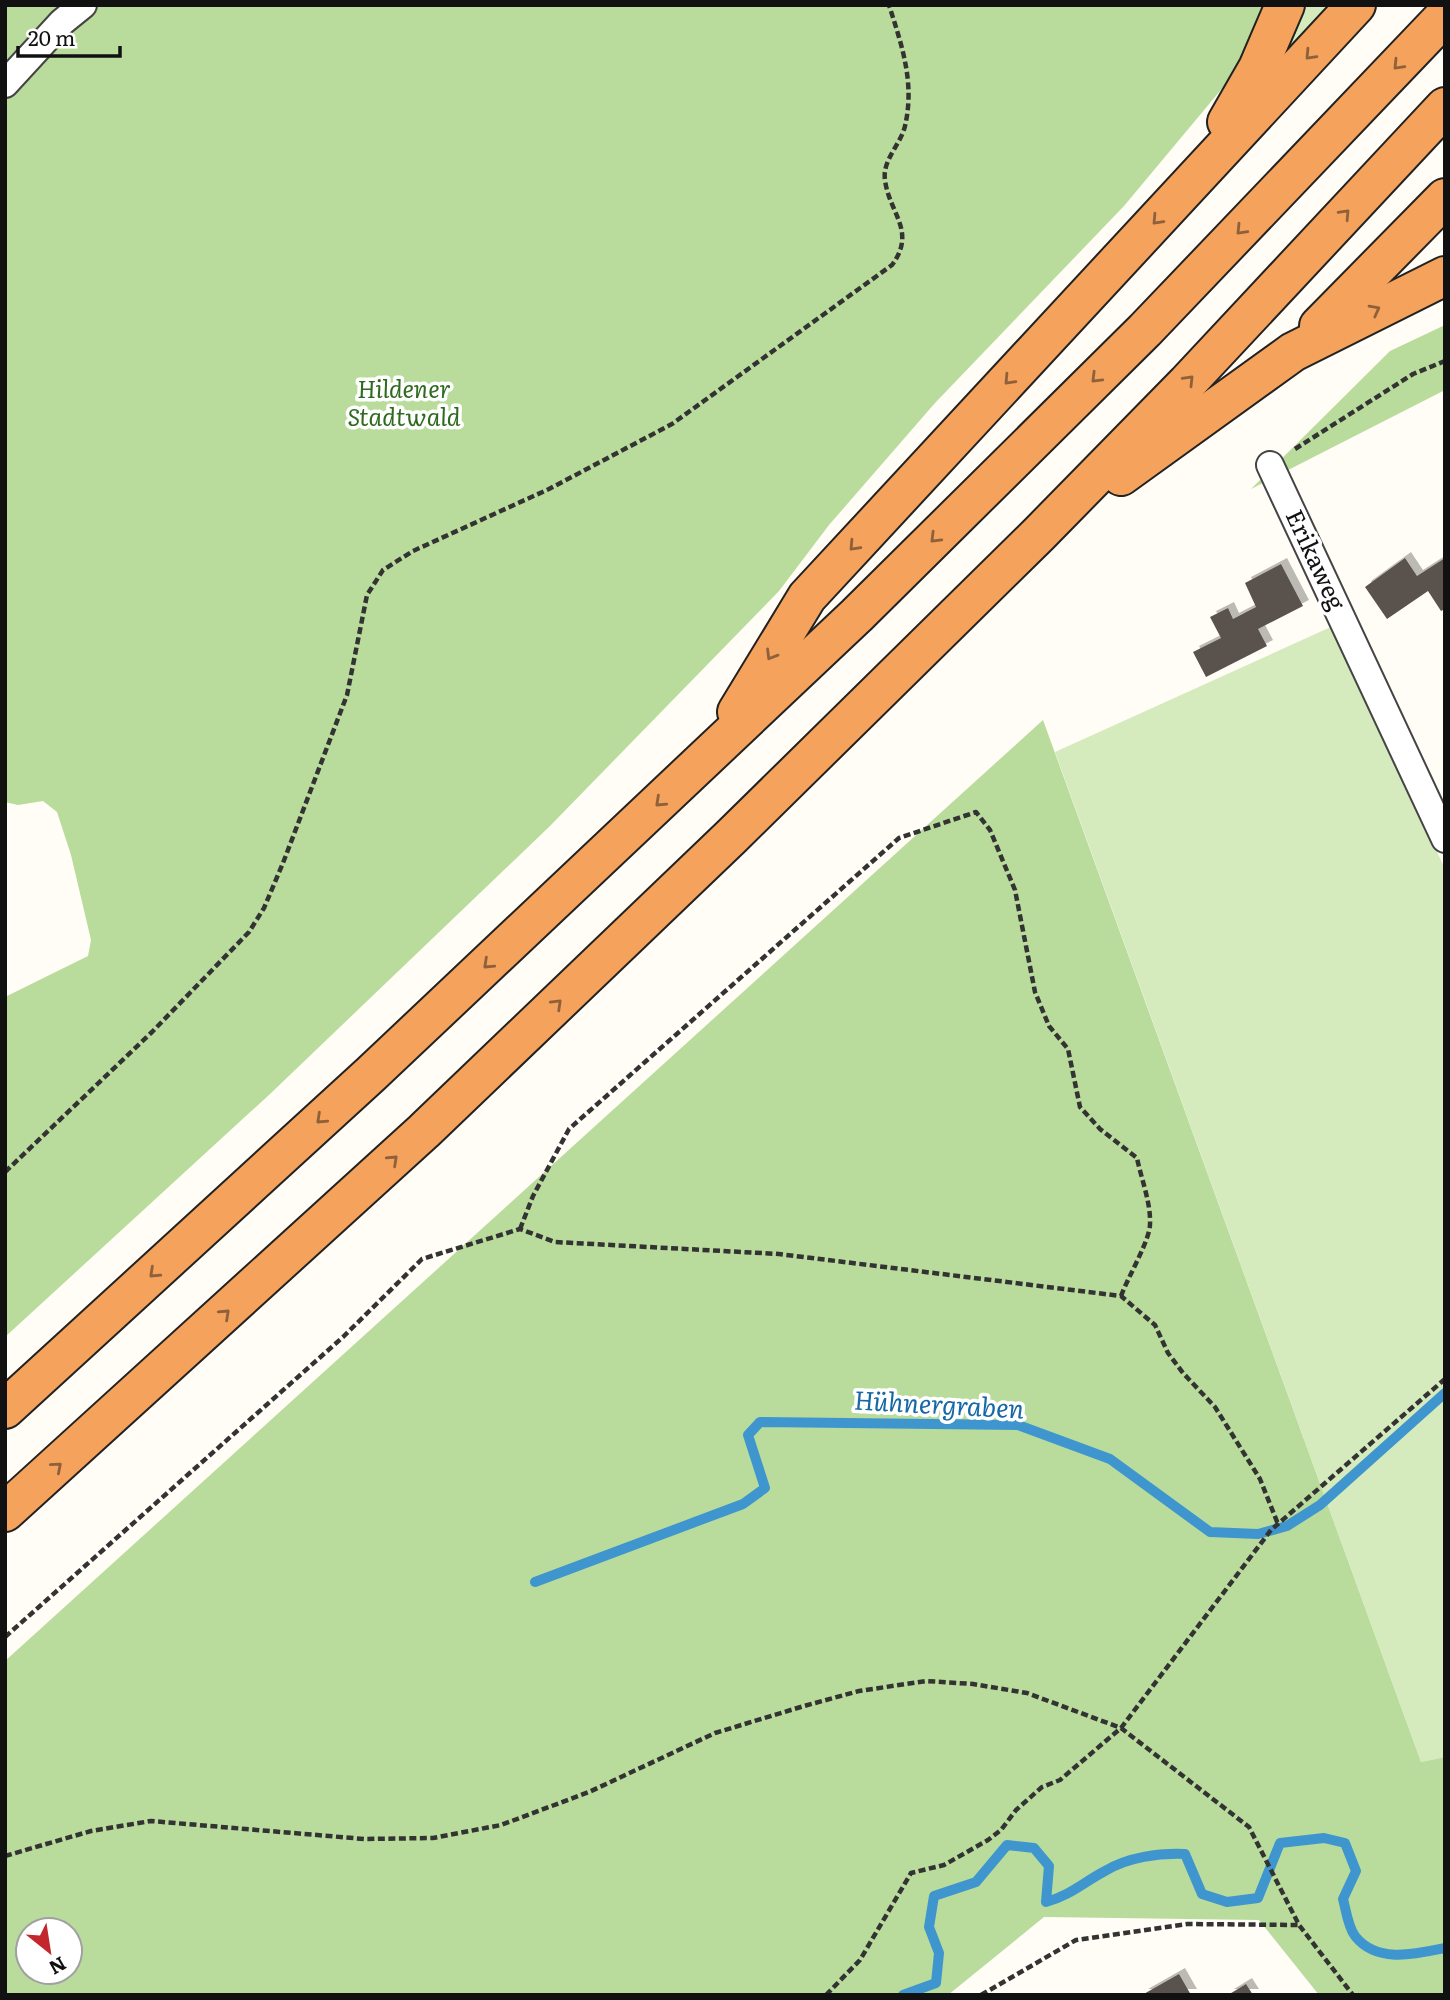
<svg xmlns="http://www.w3.org/2000/svg" width="1450" height="2000" viewBox="0 0 1450 2000" font-family="Literata,serif">
  <style>
    .green { fill: #d5ebbd }
    .forest { fill: #b9dc9c; fill-rule: evenodd }
    .lines { fill: none; stroke-linecap: round; stroke-linejoin: round }
    .stream { stroke: #3f96cf; stroke-width: 10 }
    .building { fill: #5a524d; filter: url(#shadow) }
    .minor-casing { stroke: #444; stroke-width: 30 }
    .motorway-casing { stroke: #222; stroke-width: 42 }
    .path { stroke: #333; stroke-width: 4.5; stroke-dasharray: 7 3.5; stroke-linecap: butt }
    .minor { stroke: #fff; stroke-width: 26 }
    .motorway { stroke: #f5a25d; stroke-width: 38 }
    .oneway { stroke: #8e613b }
    .labels { text-anchor: middle; stroke-width: 7; stroke-linejoin: round; paint-order: stroke }
    .park-label { font-size: 24px; font-style: italic; fill: #2f6b1f; stroke: #fff }
    .street-label { font-size: 24px; fill: #111; stroke: #fff }
    .water-label { font-size: 26px; font-style: italic; fill: #1768a6; stroke: #fff }
  </style>
  <defs>
    <filter id="shadow"><feDropShadow dx="6" dy="-6" stdDeviation="0" flood-color="#0004"/></filter>
  </defs>
  <rect width="100%" height="100%" fill="#fffdf5"/>
  <g class="green">
    <polygon points="1298,5 1339,5 1264,86"/>
    <polygon points="1333,626 1445,869 1445,1757 1421,1762 1055,752"/>
  </g>
  <g class="forest">
    <polygon points="5,5 1265,5 1250,55 1124,206 935,403 829,525 779,591 550,826 270,1094 5,1337 5,997 88,956 91,940 71,855 57,812 43,801 18,805 5,802"/>
    <polygon points="1445,325 1445,390 1251,489 1390,351"/>
    <path d="M1043 720 1421 1762 1445 1757V1995H1319L1259 1920 1044 1917 948 1995H5V1661ZM28 1930H70V1972H28Z"/>
  </g>
  <g class="lines">
    <g class="stream">
      <polyline points="535,1582 743,1504 765,1488 748,1435 760,1422 1018,1425 1110,1459 1210,1532 1258,1534 1287,1526 1320,1505 1445,1393"/>
      <path d="M903 1995 936 1983 939 1953 929 1927 934 1896 976 1882 1007 1845 1034 1848 1049 1866 1046 1902C1069 1896 1084 1882 1105 1871 1128 1857 1159 1853 1185 1854L1202 1894 1227 1902 1258 1898 1280 1843 1324 1838 1345 1843 1356 1871 1343 1899C1346 1910 1348 1927 1355 1936 1377 1964 1416 1954 1445 1948"/>
    </g>
  </g>
  <g class="building">
    <polygon points="1405,558 1417,576 1445,558 1445,609 1441,611 1428,591 1387,619 1365,587"/>
    <polygon points="1281,564 1303,606 1258,629 1267,646 1206,677 1193,652 1221,638 1210,617 1228,608 1233,619 1256,607 1245,583"/>
    <polygon points="1179,1974 1191,1995 1142,1995"/>
    <polygon points="1246,1984 1253,1995 1228,1995"/>
  </g>
  <g class="lines">
    <defs>
      <g id="minor">
        <polyline points="5,84 62,22 83,5"/>
        <polyline points="1270,465 1445,839"/>
      </g>
      <g id="motorway">
        <polyline points="1227,122 1258,68 1285,5"/>
        <polyline points="1319,326 1445,198"/>
        <polyline points="1121,476 1293,352 1445,276"/>
        <polyline points="737,712 807,597 1356,5"/>
        <polyline points="5,1409 371,1074 857,615 1145,330 1445,16"/>
        <polyline points="5,1512 424,1131 731,837 1039,534 1187,383 1445,107"/>
      </g>
    </defs>
    <use href="#minor" class="minor-casing"/>
    <use href="#motorway" class="motorway-casing"/>
    <g class="path">
      <polyline points="1295,449 1413,374 1445,361"/>
      <path d="M5 1172 152 1032 249 932 264 908 283 863 347 695 367 595 383 570 413 551 549 489 672 424 892 265C917 231 889 213 885 180 882 160 901 144 905 126 915 83 902 46 889 5"/>
      <path d="M520 1229 533 1196 569 1129 899 838 976 812 990 830 1015 890 1035 992 1049 1026 1068 1049 1080 1107 1100 1129 1137 1158C1141 1178 1151 1203 1150 1224 1150 1240 1128 1277 1121 1296"/>
      <polyline points="5,1637 343,1337 422,1259 520,1229 555,1242 779,1254 1121,1296 1155,1325 1168,1353 1183,1373 1215,1407 1260,1479 1278,1524"/>
      <polyline points="5,1856 91,1831 151,1821 364,1839 433,1838 501,1825 589,1792 715,1733 804,1706 859,1691 926,1681 973,1684 1027,1693 1121,1728 1249,1827 1299,1925 1353,1995"/>
      <polyline points="826,1995 860,1960 911,1873 944,1865 988,1840 1001,1830 1016,1810 1042,1787 1060,1780 1121,1728 1271,1530 1445,1379"/>
      <polyline points="981,1995 1076,1940 1187,1924 1299,1925"/>
    </g>
    <use href="#minor" class="minor"/>
    <use href="#motorway" class="motorway"/>
  </g>
  <defs><path id="oneway-chevron" d="M-2-3.5L2.5 0L-2 3.5" fill="none" stroke-width="1.6" stroke-linecap="round" stroke-linejoin="round" transform="scale(1.75)"/></defs>
  <g class="oneway">
    <use href="#oneway-chevron" transform="translate(1310 55) rotate(133)"/>
    <use href="#oneway-chevron" transform="translate(1398 65) rotate(134)"/>
    <use href="#oneway-chevron" transform="translate(1345 214) rotate(-47)"/>
    <use href="#oneway-chevron" transform="translate(1157 220) rotate(133)"/>
    <use href="#oneway-chevron" transform="translate(1241 230) rotate(134)"/>
    <use href="#oneway-chevron" transform="translate(1375 310) rotate(-28)"/>
    <use href="#oneway-chevron" transform="translate(1096 378) rotate(135)"/>
    <use href="#oneway-chevron" transform="translate(1009 380) rotate(133)"/>
    <use href="#oneway-chevron" transform="translate(1189 380) rotate(-46)"/>
    <use href="#oneway-chevron" transform="translate(935 538) rotate(135)"/>
    <use href="#oneway-chevron" transform="translate(854 546) rotate(133)"/>
    <use href="#oneway-chevron" transform="translate(771 655) rotate(121)"/>
    <use href="#oneway-chevron" transform="translate(660 802) rotate(137)"/>
    <use href="#oneway-chevron" transform="translate(488 964) rotate(137)"/>
    <use href="#oneway-chevron" transform="translate(557 1004) rotate(-44)"/>
    <use href="#oneway-chevron" transform="translate(321 1119) rotate(137)"/>
    <use href="#oneway-chevron" transform="translate(393 1160) rotate(-43)"/>
    <use href="#oneway-chevron" transform="translate(154 1273) rotate(137)"/>
    <use href="#oneway-chevron" transform="translate(225 1314) rotate(-43)"/>
    <use href="#oneway-chevron" transform="translate(57 1467) rotate(-41)"/>
  </g>
  <g class="labels">
    <g class="park-label">
      <text x="404" y="398">Hildener<tspan x="404" dy="28">Stadtwald</tspan></text>
    </g>
    <g class="street-label">
      <text transform="translate(1315 560) rotate(65)" y="8">Erikaweg</text>
    </g>
    <g class="water-label">
      <text transform="translate(939 1405) rotate(3)" y="9">Hühnergraben</text>
    </g>
  </g>
  <rect width="1450" height="2000" fill="none" stroke="#111111" stroke-width="14"/>
  <g transform="translate(49 1951) rotate(150)"><circle r="33" fill="#ffffff" stroke="#a0a0a0" stroke-width="2"/>
  <path d="M0-5L12 26L0 18L-12 26Z" fill="#c4262e"/>
  <text y="-10" font-size="19" font-weight="bold" text-anchor="middle" fill="#111111">N</text>
  </g>
  <path d="M18 46v10h102v-10" fill="none" stroke="#111111" stroke-width="3.5"/>
  <text x="28" y="46" font-size="21" fill="#111111" stroke="#ffffff" stroke-width="5" paint-order="stroke">20 m</text>
</svg>
